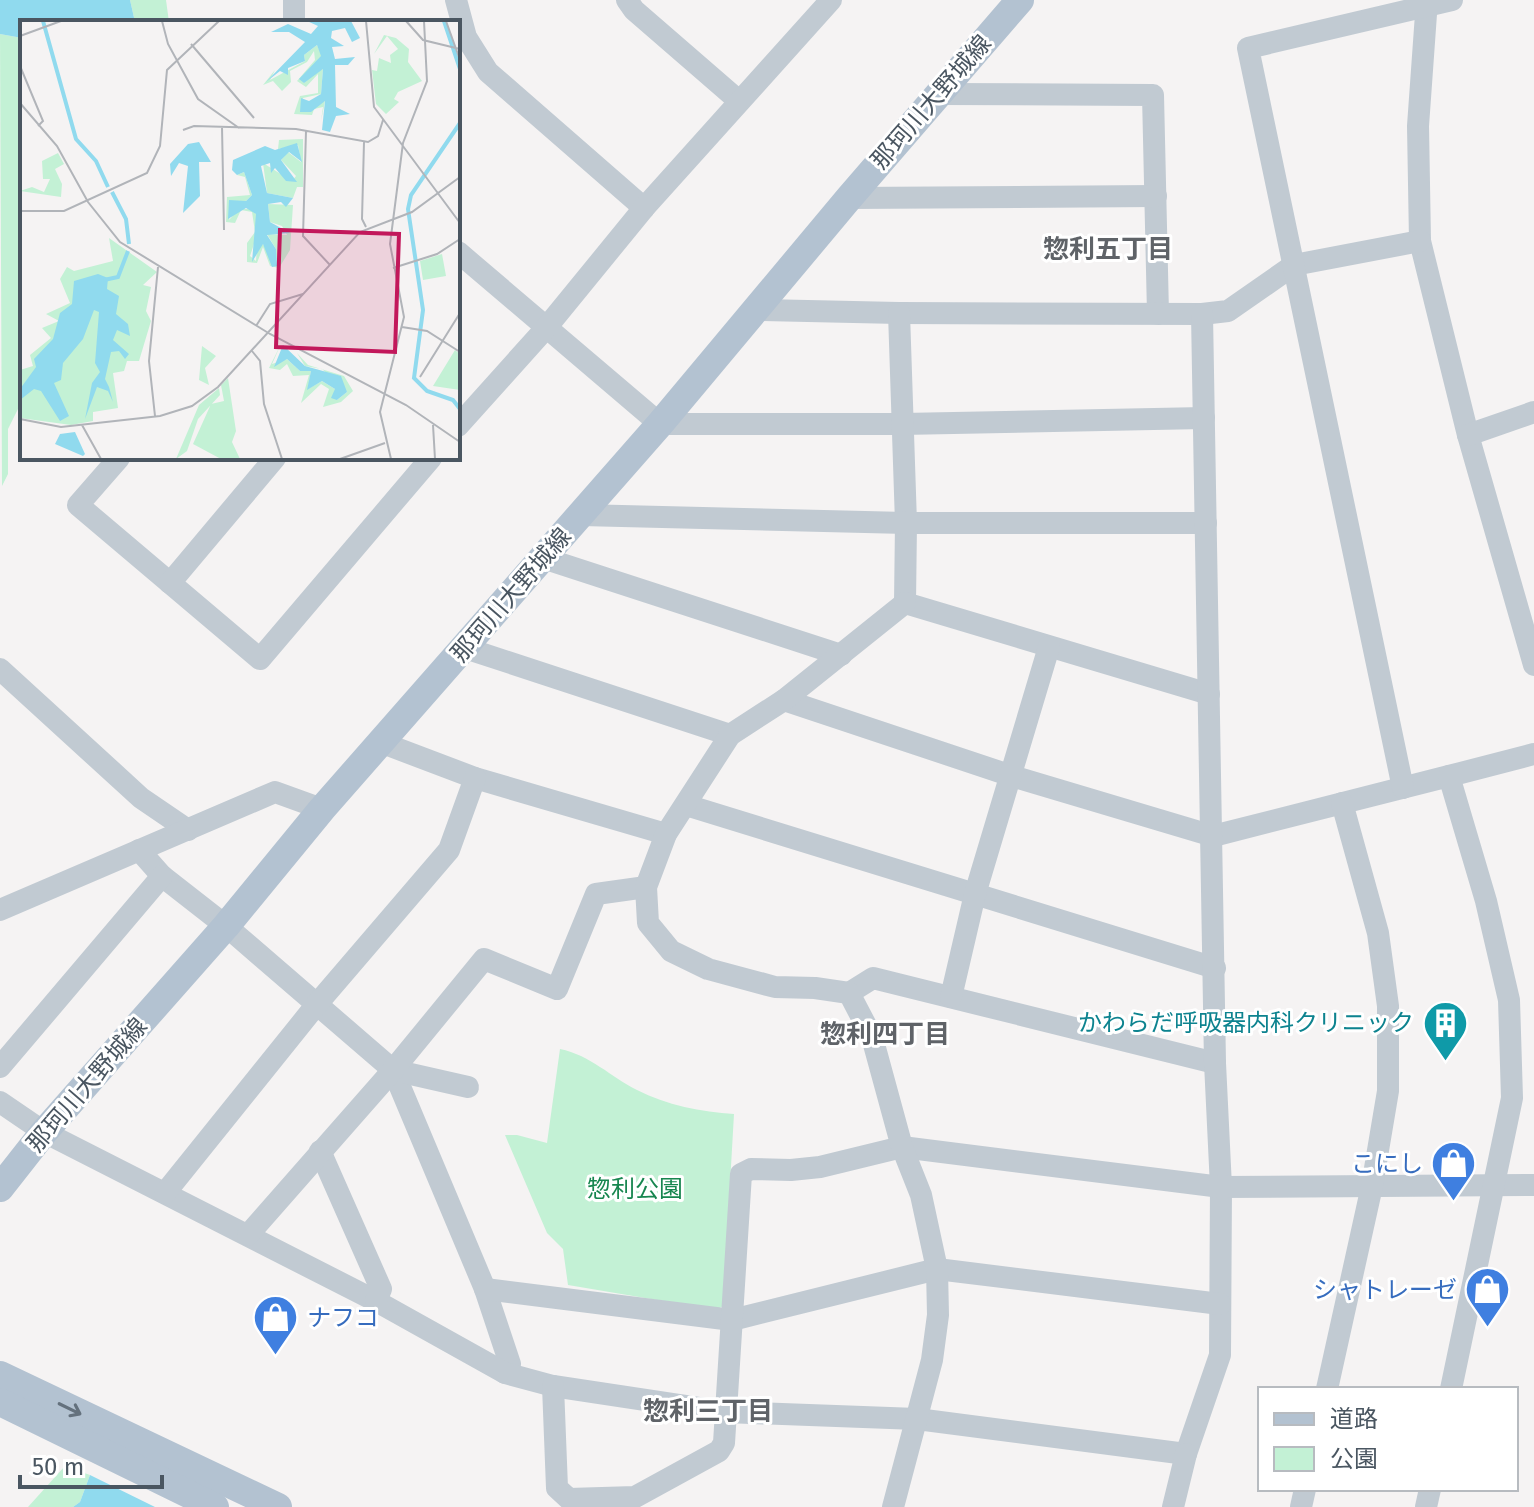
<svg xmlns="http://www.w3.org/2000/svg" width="1534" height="1507" viewBox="0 0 1534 1507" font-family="'Fira Sans','Noto Sans JP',sans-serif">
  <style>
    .green { fill: #c3f1d5 }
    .water { fill: #90daee }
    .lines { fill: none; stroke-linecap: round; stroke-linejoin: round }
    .minor { stroke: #c1cad2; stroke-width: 22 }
    .major { stroke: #b3c2d1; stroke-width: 28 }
    .oneway { stroke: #64717d }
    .labels { text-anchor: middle; stroke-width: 6; stroke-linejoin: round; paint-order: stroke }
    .street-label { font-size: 24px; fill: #4a5661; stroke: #fff }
    .culture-label { font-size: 24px; fill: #0d838f; stroke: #fff; text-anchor: end }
    .shop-label { font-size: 24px; fill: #366cbe; stroke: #fff; text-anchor: end }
    .park-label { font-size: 24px; fill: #17864f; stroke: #fff }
    .neighbourhood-label { font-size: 26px; font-weight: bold; fill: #5f6368; stroke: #fff }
    .inset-river { fill: none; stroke: #90daee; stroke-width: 4 }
    .inset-road { fill: none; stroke: #b1b4b9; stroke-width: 2 }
    .view { fill: #c2185b; fill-opacity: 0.15; stroke: #c2185b; stroke-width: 4 }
    .inset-edge { fill: none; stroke: #4a5661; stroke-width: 4 }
  </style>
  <rect width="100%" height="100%" fill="#f5f3f3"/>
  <g class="green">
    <polygon points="130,0 166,0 169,22 135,22"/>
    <polygon points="0,34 22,38 22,401 8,429 8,474 2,486"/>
    <path d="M560 1049C590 1055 611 1077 637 1090 666 1105 702 1112 734 1114L723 1306 716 1310 568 1285 563 1249 547 1233 505 1135H517L547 1143Z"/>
    <polygon points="65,1466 90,1475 80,1502 73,1507 28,1507"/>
  </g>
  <g class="water">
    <polygon points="0,0 130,0 135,22 22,22 22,38 0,34"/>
    <polygon points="90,1475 155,1507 73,1507 80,1502"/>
  </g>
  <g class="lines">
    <g class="minor">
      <polyline points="456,0 466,37 488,72 644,208"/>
      <polyline points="627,0 634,10 739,101"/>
      <polyline points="1427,0 1418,126 1420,241 1468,435 1534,665"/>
      <polyline points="294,22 294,0"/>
      <polyline points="938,94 1153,95 1158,314"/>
      <polyline points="849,198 1156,196"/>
      <polyline points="458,252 660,424 902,424 1204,418"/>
      <polyline points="757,310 899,313 1202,314 1228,311 1294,265 1420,241"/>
      <polyline points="899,313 906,523 905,603 1209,694"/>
      <polyline points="458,426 546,328 644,208 831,0"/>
      <polyline points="1468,435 1534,412"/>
      <polyline points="119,458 78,505 260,659 431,458"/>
      <polyline points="581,515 906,523 1206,523"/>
      <polyline points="543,558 841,655"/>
      <polyline points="170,583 275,458"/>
      <polyline points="465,648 730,735"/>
      <polyline points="0,669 141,798 188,830"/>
      <polyline points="784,700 1012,776 1213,836 1449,776"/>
      <polyline points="380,742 475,778 666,834"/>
      <polyline points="1403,788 1248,48 1452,0"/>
      <polyline points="686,805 1215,968"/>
      <polyline points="139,850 162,876 226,926 393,1070 485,1289 510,1364 505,1373"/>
      <polyline points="0,910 275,792 322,809"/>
      <polyline points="849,993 873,978 1215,1063"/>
      <polyline points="951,997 975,894 1049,647"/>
      <polyline points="0,1067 162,876"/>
      <polyline points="393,1070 468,1087"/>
      <polyline points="0,1102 44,1132 376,1301 505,1373 553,1386 725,1412 917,1419 1186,1454 1220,1355 1221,1187 1215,1063 1202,314"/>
      <polyline points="320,1151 381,1289 376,1301"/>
      <polyline points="165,1193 317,1004 449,850 475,778"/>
      <polyline points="248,1235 393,1070 484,959 557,989 596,894 646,887"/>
      <polyline points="485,1289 732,1320 937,1269 1220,1304"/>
      <polyline points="553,1386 557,1488 569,1499 635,1497 719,1451 724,1443 741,1174 751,1169 791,1170 820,1167 902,1147 1221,1187 1534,1185"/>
      <polyline points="1327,1389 1372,1186 1388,1091 1388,1006 1378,933 1342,803"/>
      <polyline points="1451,1389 1512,1098 1509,1000 1486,901 1449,776 1534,754"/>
      <polyline points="893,1507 932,1360 938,1315 937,1269 921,1195 902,1147 872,1037 849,993 815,988 775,987 708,969 671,951 648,923 646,887 666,834 730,735 784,700 905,603"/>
      <polyline points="1173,1507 1186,1454"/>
      <polyline points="1301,1507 1305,1489"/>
      <polyline points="1426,1507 1430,1489"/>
    </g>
    <g class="major">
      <polyline points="0,1188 44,1132 226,926 322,809 660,424 849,198 1020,0"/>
      <polyline points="0,1375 278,1507"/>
      <polyline points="0,1402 215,1507"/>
    </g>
  </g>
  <defs><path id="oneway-shaft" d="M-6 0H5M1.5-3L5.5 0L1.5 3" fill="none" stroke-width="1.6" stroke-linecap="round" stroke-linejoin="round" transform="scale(2)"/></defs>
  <use class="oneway" href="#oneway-shaft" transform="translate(70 1409) rotate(26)"/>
  <defs>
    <symbol id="building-pin" viewBox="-11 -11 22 30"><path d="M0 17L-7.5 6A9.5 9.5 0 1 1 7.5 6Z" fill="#0f9aa8" stroke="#fff"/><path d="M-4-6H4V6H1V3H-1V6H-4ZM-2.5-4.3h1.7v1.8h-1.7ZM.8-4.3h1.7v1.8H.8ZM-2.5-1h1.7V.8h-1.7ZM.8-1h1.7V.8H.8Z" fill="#fff"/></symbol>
    <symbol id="shop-pin" viewBox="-11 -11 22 30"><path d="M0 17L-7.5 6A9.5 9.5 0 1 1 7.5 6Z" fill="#3f7fe0" stroke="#fff"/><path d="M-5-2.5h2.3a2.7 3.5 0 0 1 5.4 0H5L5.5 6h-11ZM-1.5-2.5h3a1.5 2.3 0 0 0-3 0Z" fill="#fff"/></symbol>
  </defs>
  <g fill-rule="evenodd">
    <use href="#building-pin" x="1420" y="998" width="51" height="69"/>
    <use href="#shop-pin" x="1428" y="1138" width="51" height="69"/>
    <use href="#shop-pin" x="1462" y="1264" width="51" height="69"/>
    <use href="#shop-pin" x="250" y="1292" width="51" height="69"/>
  </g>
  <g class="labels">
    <g class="street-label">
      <text transform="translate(931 102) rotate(-49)" y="8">那珂川大野城線</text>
      <text transform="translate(511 595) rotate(-49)" y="8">那珂川大野城線</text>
      <text transform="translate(87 1085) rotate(-49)" y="8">那珂川大野城線</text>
    </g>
    <g class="culture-label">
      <text x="1414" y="1031">かわらだ呼吸器内科クリニック</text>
    </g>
    <g class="shop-label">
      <text x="1423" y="1172">こにし</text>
      <text x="1457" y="1298">シャトレーゼ</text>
      <text x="307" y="1326" text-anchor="start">ナフコ</text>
    </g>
    <g class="park-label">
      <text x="635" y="1197">惣利公園</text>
    </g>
    <g class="neighbourhood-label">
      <text x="1108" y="258">惣利五丁目</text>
      <text x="885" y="1043">惣利四丁目</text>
      <text x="708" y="1420">惣利三丁目</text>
    </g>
  </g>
  <g transform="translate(20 20)">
    <rect width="440" height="440" fill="#f5f3f3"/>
    <path d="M364 15 376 18 389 29 388 42 402 61 378 72 374 79 379 82 366 94 356 84 352 50 357 51 359 38 371 43 370 35 378 29 367 16 354 34ZM297 25 302 36 282 58 284 63 288 56 303 49 301 74 283 78 281 91 305 81 301 101 303 87 294 89 292 95 274 94 280 76 298 73V54L286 67 277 61 295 40 294 31 287 42 270 51 271 62 262 71 253 61 243 65 255 50 250 60 285 41 284 35ZM283 119V167H277L273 178 247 173 243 143 272 161 276 156 261 140 268 132 281 142 278 125 258 129 259 120ZM38 133 44 144 35 149 42 164 41 177 0 171 12 167 24 172 30 159H23L22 141ZM224 152 232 175 226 181 214 182 209 200 219 189H232L236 194 238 212 230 236 236 241 237 227 243 224 253 240 252 246 256 229 247 214 267 215 262 206 250 202 248 184 273 185 270 230 259 248 250 246 243 227 237 243 227 242V223L235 212 232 192 221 190 215 203 206 202 207 177 230 175 225 157 217 155ZM89 218 137 252 123 265 131 267 126 291 131 301 119 341H107L104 351 93 353 98 388 73 392V401L51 405 0 398V350L13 346 10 335 31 318 22 308 39 301 26 294 50 283 40 259 47 247 54 251 93 241ZM422 234 426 256 403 260 400 241ZM261 324 252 344 267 339 280 351H291L288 369 302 361 315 369 317 380 327 372 302 349 285 346 277 333 288 345 324 356 333 371 321 382 303 387 309 369 301 364 281 383 289 355 273 356 267 344 260 350 249 348ZM182 326 196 336 185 348 189 365 179 360ZM435 330 440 334V370L413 366ZM208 358 216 411 212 422 220 439H201L173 424 191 384 204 381 201 365ZM199 368 200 375 178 399 167 431 156 439 179 385Z" fill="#c3f1d5"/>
    <path d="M287 1H331L340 18 332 22 325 8 312 11 311 18 324 26 312 27 315 39 335 37 328 45H315L316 87 330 94 316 96 310 112 302 110 305 81 291 92H280L281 78 289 81 301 74 303 49 284 63 279 59 301 36 297 25 284 35 285 41 268 48V55L260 51 246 62 285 22 269 12H251L268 4 291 14 298 6ZM179 122 191 142H179L180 176 163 193 168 146 159 143 151 156 150 144 168 124ZM277 123 282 142 269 132 261 140 277 162 266 161 255 148 251 153 250 143 241 146 247 173 273 178 266 187 261 182 248 184 250 202 270 213 247 215 256 229 257 246 252 247 243 224 232 242 236 194 226 188 208 199 209 180 226 181 232 175 224 152 217 155 212 150 213 140 245 126 255 130ZM78 254 88 258 87 269 99 276 96 294 108 304 110 316 97 310 93 320 109 334 105 339 99 331 91 332 85 359 89 367 93 382 88 371 77 367 65 399 72 363 80 352 75 343 79 292 74 290 63 319 43 343 41 360 34 363 49 396 40 401 21 371 14 369 0 380V369L16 347 14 339 33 319 40 293 52 284 54 261ZM263 325 285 346 321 356 327 372 317 380 311 378 315 369 302 361 287 370 291 351H280L267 339 254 347ZM55 412 65 434 63 436 35 424 40 414Z" fill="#90daee"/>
    <path class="inset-river" d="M23 1 56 119 76 141 88 167M424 1 440 49M440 103 391 175 388 189 403 290 394 358 407 371 433 380 440 389M92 172 106 199 109 224M84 260 98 257 108 231"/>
    <path class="inset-road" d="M142 1 148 24 178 79 219 108M346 1 354 87 440 203M386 1 403 20 440 29M426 1 440 40M0 16 41 1M171 24 234 98M0 46 23 101 18 106M0 83 37 126 68 182 100 222 250 314 386 385 440 422M202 107 204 210M163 110 174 106 276 109 348 122 358 116 363 100M286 111 283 216 310 245M344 122 342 199 346 207M0 191H44L127 153 140 126 147 50 199 1M373 248 417 234 440 219M236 306 250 284 283 274M382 307 407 311 440 332M232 331 240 341 244 384 262 439M400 357 440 293M135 396 129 341 138 247M0 399 41 407 140 396 172 386 198 367 340 212 392 192 440 157M62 405 81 439M413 405 415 439M320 439 365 423M371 439 360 392 384 297 370 224 383 123 407 61 404 1"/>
    <path class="view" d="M260 210 379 214 375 332 256 327Z"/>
    <rect width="440" height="440" class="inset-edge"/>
  </g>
  <rect x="1258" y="1387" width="260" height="104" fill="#ffffff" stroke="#b7bbc0" stroke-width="2"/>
  <rect x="1274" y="1413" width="40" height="12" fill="#b3c2d1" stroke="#b7bbc0" stroke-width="2"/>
  <text x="1330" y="1427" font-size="24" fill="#4a5661">道路</text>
  <rect x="1274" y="1447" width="40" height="24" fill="#c3f1d5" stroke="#b7bbc0" stroke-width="2"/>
  <text x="1330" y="1467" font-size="24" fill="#4a5661">公園</text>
  <path d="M20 1475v12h142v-12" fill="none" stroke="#4a5661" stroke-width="4"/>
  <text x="32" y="1475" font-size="24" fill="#4a5661" stroke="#ffffff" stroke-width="6" paint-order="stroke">50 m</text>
</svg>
